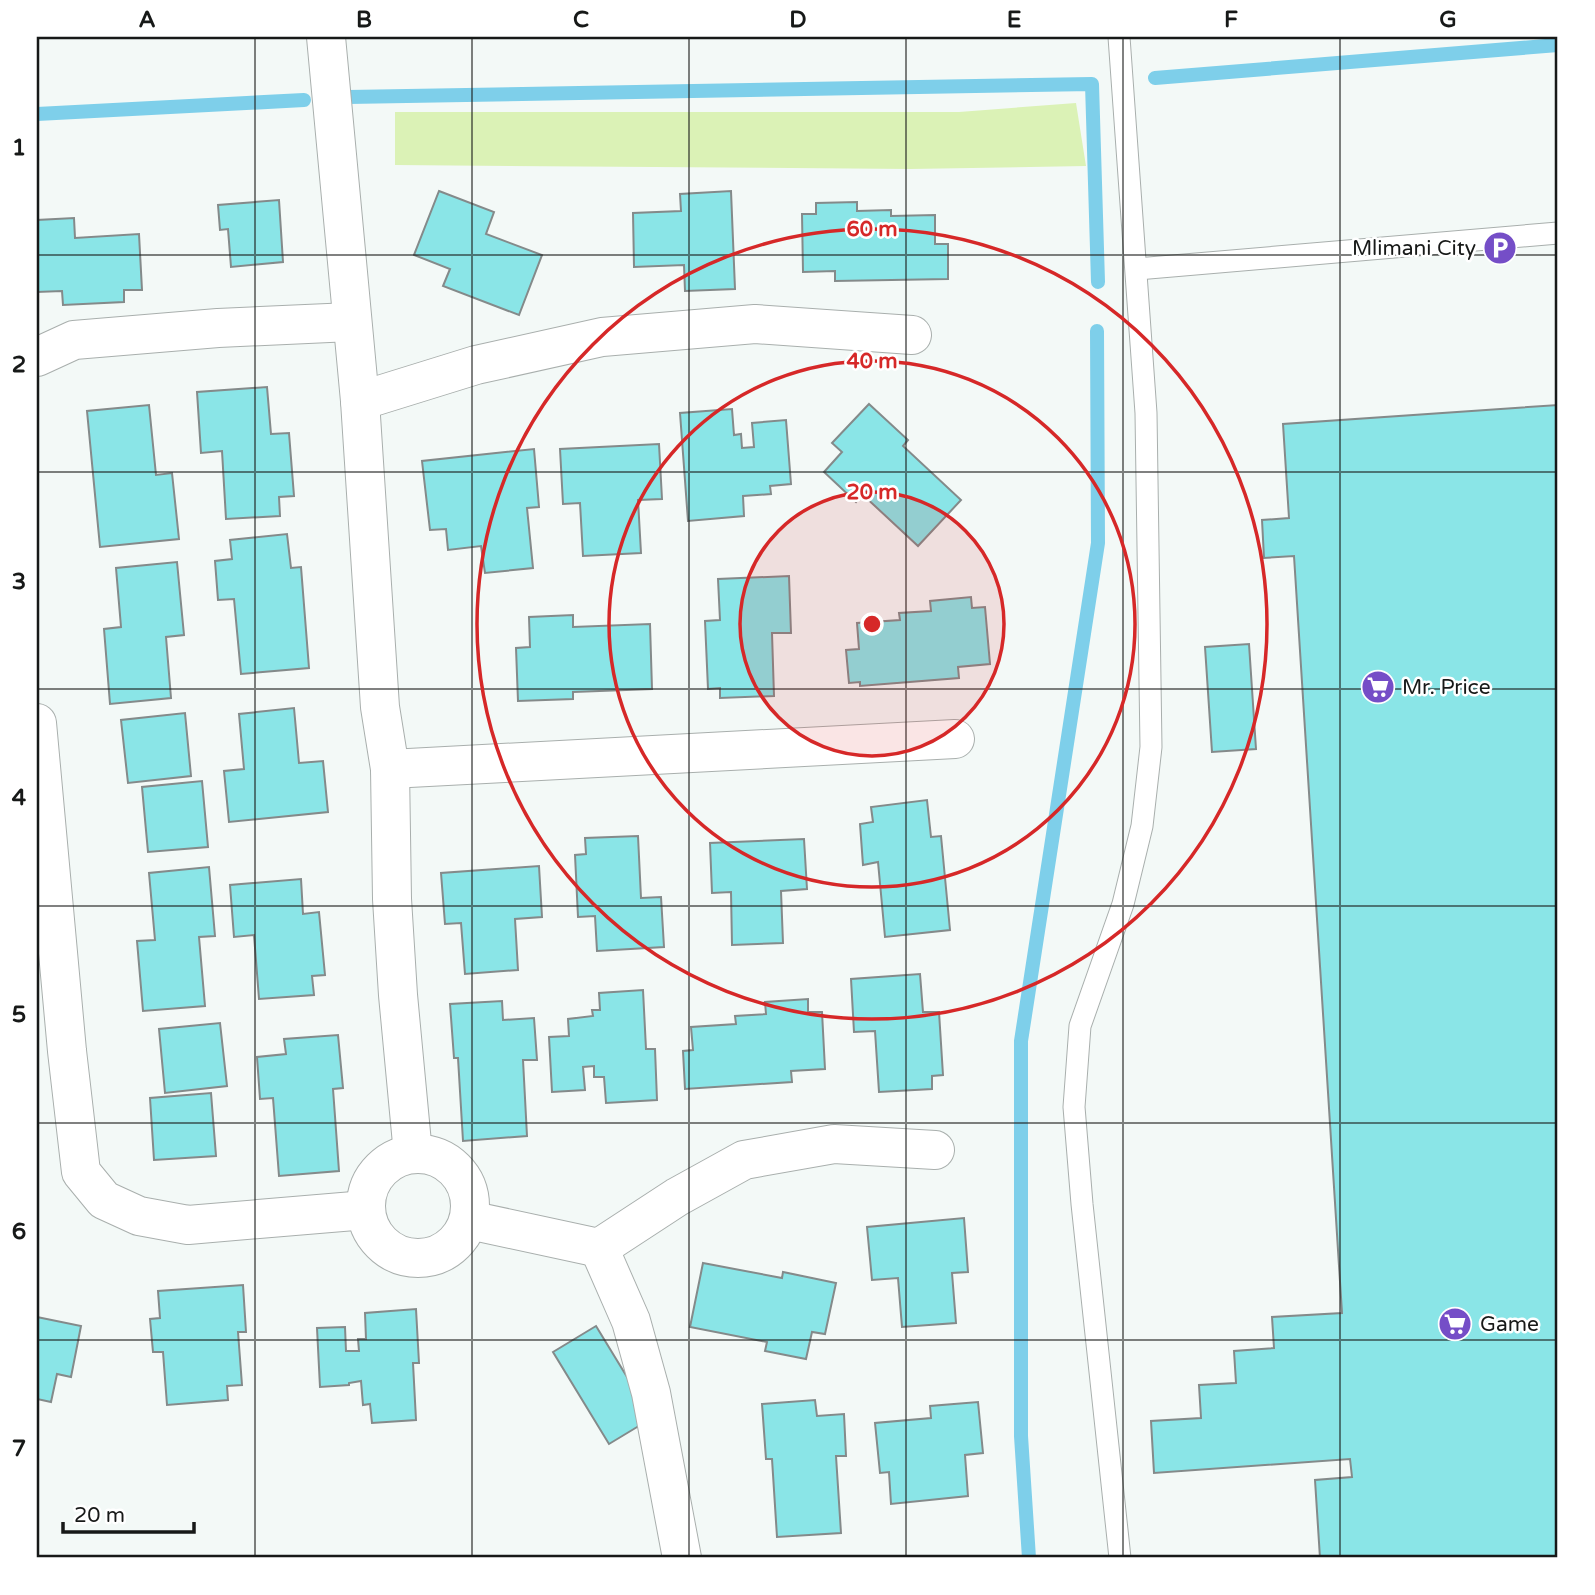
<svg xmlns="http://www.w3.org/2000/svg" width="1595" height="1595" viewBox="0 0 1595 1595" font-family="'Varela Round',sans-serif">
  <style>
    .green { fill: #dbf2b6 }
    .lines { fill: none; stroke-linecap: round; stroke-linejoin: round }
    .stream { stroke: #7ecfea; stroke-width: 14 }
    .building { fill: #8ae5e7; stroke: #848a8a; stroke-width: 2 }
    .service-casing { stroke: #a9afad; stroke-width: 23 }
    .minor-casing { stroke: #a9afad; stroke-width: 40 }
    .service { stroke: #fff; stroke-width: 21 }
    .minor { stroke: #fff; stroke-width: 38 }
    .grid { fill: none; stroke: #171918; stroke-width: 2; stroke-opacity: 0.55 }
    .ring { fill: none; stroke: #d62828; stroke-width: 3.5 }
    .labels { text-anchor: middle; stroke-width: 5; stroke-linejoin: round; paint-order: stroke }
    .poi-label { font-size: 21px; fill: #171918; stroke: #fff; text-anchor: start }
    .centre { fill: #d62828; stroke: #fff; stroke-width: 3.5 }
    .ring-label { font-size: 21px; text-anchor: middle; font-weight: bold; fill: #d62828; stroke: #fff; stroke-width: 5; stroke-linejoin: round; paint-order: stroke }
    .neatline { fill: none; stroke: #171918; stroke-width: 2.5 }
    .grid-label { font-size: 23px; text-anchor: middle; font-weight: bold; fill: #171918 }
  </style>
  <rect width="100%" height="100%" fill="#f3f9f7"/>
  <polygon class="green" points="1076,103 1086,166 910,169 395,165 395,112 959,112"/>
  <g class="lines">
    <g class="stream">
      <polyline points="1155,78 1558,45"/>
      <polyline points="348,97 1092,84 1098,282"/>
      <polyline points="37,114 304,100"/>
      <polyline points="1029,1558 1021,1436 1021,1041 1098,543 1097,331"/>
    </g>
  </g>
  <g class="building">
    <polygon points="439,191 494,212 486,234 542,255 519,315 443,286 450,269 414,255"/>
    <polygon points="731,191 735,289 685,291 684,265 634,267 633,213 681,211 680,194"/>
    <polygon points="279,200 283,262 231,267 228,229 220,230 218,205"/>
    <polygon points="857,202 857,211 891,210 891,216 935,215 935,244 948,244 948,279 835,281 835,271 803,272 802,214 816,214 816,203"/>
    <polygon points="74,218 75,238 139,234 142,290 124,290 124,302 63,305 62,291 37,292 37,220"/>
    <polygon points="267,387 271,434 289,433 294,496 279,497 280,516 226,519 222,451 201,453 197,392"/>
    <polygon points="869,404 908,440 903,446 961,500 918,546 862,494 856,502 824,472 842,452 832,443"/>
    <polygon points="149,405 156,475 172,473 179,539 100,547 87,411"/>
    <polygon points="1558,405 1558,1558 1320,1558 1315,1480 1352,1477 1350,1459 1154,1473 1151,1421 1201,1418 1199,1385 1236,1383 1234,1351 1274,1348 1272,1317 1342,1313 1294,556 1264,558 1262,520 1289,518 1283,424"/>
    <polygon points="732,409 734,435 741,434 742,448 754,447 752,423 786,420 791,484 770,486 771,494 743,496 744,516 688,521 680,413"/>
    <polygon points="659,444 662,499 638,500 641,553 583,556 580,503 563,504 560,449"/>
    <polygon points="534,449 539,507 527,508 533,568 485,573 481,546 448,550 446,529 430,530 422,461"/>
    <polygon points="287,534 291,568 301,567 309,668 241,674 234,599 218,600 215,561 232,559 230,540"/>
    <polygon points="177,562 184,635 166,637 171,698 110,704 104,629 121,627 116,568"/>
    <polygon points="789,576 791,633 772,633 774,696 720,698 720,688 708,689 705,621 720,620 718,579"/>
    <polygon points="971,597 972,608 985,607 990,664 958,667 959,678 860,686 860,682 849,683 846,650 859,649 857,623 900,620 899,613 931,611 930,601"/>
    <polygon points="573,615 573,627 650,624 652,689 573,692 573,699 518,701 516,648 530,647 529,617"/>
    <polygon points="1249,644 1256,749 1212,752 1205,647"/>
    <polygon points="294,708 299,763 323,761 328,812 229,822 224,771 244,769 239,714"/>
    <polygon points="185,713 191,776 128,783 121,720"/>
    <polygon points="202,781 208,847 148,852 142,787"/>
    <polygon points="927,800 931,837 941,836 950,930 885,937 878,862 863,865 860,824 873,822 871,807"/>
    <polygon points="638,836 641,898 661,897 664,947 597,951 595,916 578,917 575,855 586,854 585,838"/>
    <polygon points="804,839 807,889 781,891 783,943 732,945 731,892 712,893 710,843"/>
    <polygon points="539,866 542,917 515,919 518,970 465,974 461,923 445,924 441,873"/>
    <polygon points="209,867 215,936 199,937 205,1006 143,1011 137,941 155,940 149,873"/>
    <polygon points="301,879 303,914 319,912 325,975 312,976 314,995 259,999 254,935 234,937 230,885"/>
    <polygon points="920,974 923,1012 939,1012 943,1075 932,1076 932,1089 879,1092 875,1031 854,1032 851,979"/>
    <polygon points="643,990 646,1049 655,1049 657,1100 606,1103 604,1077 594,1077 594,1066 583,1067 585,1090 552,1092 549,1037 569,1036 568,1019 593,1016 592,1010 600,1010 599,993"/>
    <polygon points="808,999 808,1012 822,1012 825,1069 791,1071 792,1082 685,1089 683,1051 693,1050 691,1027 736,1024 735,1016 766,1014 765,1002"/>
    <polygon points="502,1001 503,1020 534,1018 537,1060 523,1060 527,1136 463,1141 458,1058 454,1058 450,1004"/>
    <polygon points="220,1023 227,1086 165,1093 159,1029"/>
    <polygon points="338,1035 343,1088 333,1089 339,1171 279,1176 273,1098 260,1099 257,1057 286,1054 284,1039"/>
    <polygon points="211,1093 216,1156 154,1160 150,1098"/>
    <polygon points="964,1218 968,1272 952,1273 956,1323 902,1327 898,1278 872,1280 867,1227"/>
    <polygon points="703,1263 782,1278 783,1272 836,1283 825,1334 812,1332 806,1359 765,1351 767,1342 690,1327"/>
    <polygon points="243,1285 246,1332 238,1332 242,1385 227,1386 228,1400 167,1405 163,1352 153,1352 150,1319 160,1318 158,1291"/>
    <polygon points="416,1309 419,1363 413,1363 416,1420 372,1423 370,1404 363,1405 361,1381 349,1383 349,1385 320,1387 317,1328 345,1327 346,1351 359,1351 358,1339 366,1339 365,1313"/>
    <polygon points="37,1317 81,1326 71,1377 57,1374 51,1402 37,1399"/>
    <polygon points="596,1326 652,1418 609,1444 553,1352"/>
    <polygon points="815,1400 817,1416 844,1414 846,1456 836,1456 841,1533 777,1537 772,1459 766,1459 762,1404"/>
    <polygon points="978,1402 983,1453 965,1455 968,1496 891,1504 889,1472 880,1473 875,1423 931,1418 930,1406"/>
  </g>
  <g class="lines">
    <defs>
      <g id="service">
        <polyline points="1119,37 1146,413 1151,747 1142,826 1123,904 1080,1026 1074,1107 1082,1204 1120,1558"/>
        <polyline points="1137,269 1558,233"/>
      </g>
      <g id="minor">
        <polyline points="326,37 360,401 380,707 390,769 392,899 398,995 413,1154"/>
        <polyline points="37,357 74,340 218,328 351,322"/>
        <polyline points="360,401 476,365 602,337 755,324 912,335"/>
        <polyline points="37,723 67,1051 81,1172 104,1200 139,1216 188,1225 366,1210"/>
        <polyline points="390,769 955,739"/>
        <circle cx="418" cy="1206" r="52"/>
        <polyline points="469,1220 599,1248 677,1197 744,1160 834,1144 935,1150"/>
        <polyline points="599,1248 631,1321 651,1393 682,1558"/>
      </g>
    </defs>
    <use href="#service" class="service-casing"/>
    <use href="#minor" class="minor-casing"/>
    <use href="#service" class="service"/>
    <use href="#minor" class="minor"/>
  </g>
  <path class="grid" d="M255 37V1558M472 37V1558M689 37V1558M906 37V1558M1123 37V1558M1340 37V1558M37 255H1558M37 472H1558M37 689H1558M37 906H1558M37 1123H1558M37 1340H1558"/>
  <circle cx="872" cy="624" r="132" fill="#d62828" fill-opacity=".12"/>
  <g class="ring">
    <circle cx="872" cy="624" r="132"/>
    <circle cx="872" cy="624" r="263"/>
    <circle cx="872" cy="624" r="395"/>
  </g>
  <defs>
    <symbol id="parking-disc" viewBox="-11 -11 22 22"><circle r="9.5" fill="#754ec7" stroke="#fff"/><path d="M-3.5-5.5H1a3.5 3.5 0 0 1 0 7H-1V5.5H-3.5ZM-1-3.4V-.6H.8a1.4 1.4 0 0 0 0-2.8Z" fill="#fff"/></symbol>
    <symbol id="supermarket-disc" viewBox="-11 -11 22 22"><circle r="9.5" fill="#754ec7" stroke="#fff"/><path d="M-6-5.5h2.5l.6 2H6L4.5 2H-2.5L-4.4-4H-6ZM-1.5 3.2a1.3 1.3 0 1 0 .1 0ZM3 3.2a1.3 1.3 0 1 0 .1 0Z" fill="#fff"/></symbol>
  </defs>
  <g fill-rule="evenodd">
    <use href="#parking-disc" x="1481" y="229" width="38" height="38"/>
    <use href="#supermarket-disc" x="1359" y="668" width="38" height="38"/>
    <use href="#supermarket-disc" x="1436" y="1305" width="38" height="38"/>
  </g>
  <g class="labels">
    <g class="poi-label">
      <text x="1476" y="255" text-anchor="end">Mlimani City</text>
      <text x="1402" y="694">Mr. Price</text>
      <text x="1480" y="1331">Game</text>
    </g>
  </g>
  <circle cx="872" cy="624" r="10" class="centre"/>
  <g class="ring-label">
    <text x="872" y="236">60 m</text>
    <text x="872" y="368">40 m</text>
    <text x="872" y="499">20 m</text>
  </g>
  <rect width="1595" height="1595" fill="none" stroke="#ffffff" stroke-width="77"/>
  <path d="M63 1522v10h131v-10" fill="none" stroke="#171918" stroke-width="3.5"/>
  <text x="74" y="1522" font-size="21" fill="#171918" stroke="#ffffff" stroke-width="5" paint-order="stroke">20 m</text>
  <rect x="38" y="38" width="1518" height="1518" class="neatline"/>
  <g class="grid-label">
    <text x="147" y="27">A</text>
    <text x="364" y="27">B</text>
    <text x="581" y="27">C</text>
    <text x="798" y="27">D</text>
    <text x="1014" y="27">E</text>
    <text x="1231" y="27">F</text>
    <text x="1448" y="27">G</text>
    <text x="19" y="155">1</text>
    <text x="19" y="372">2</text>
    <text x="19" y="589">3</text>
    <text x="19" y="805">4</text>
    <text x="19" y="1022">5</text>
    <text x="19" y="1239">6</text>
    <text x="19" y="1456">7</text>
  </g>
</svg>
